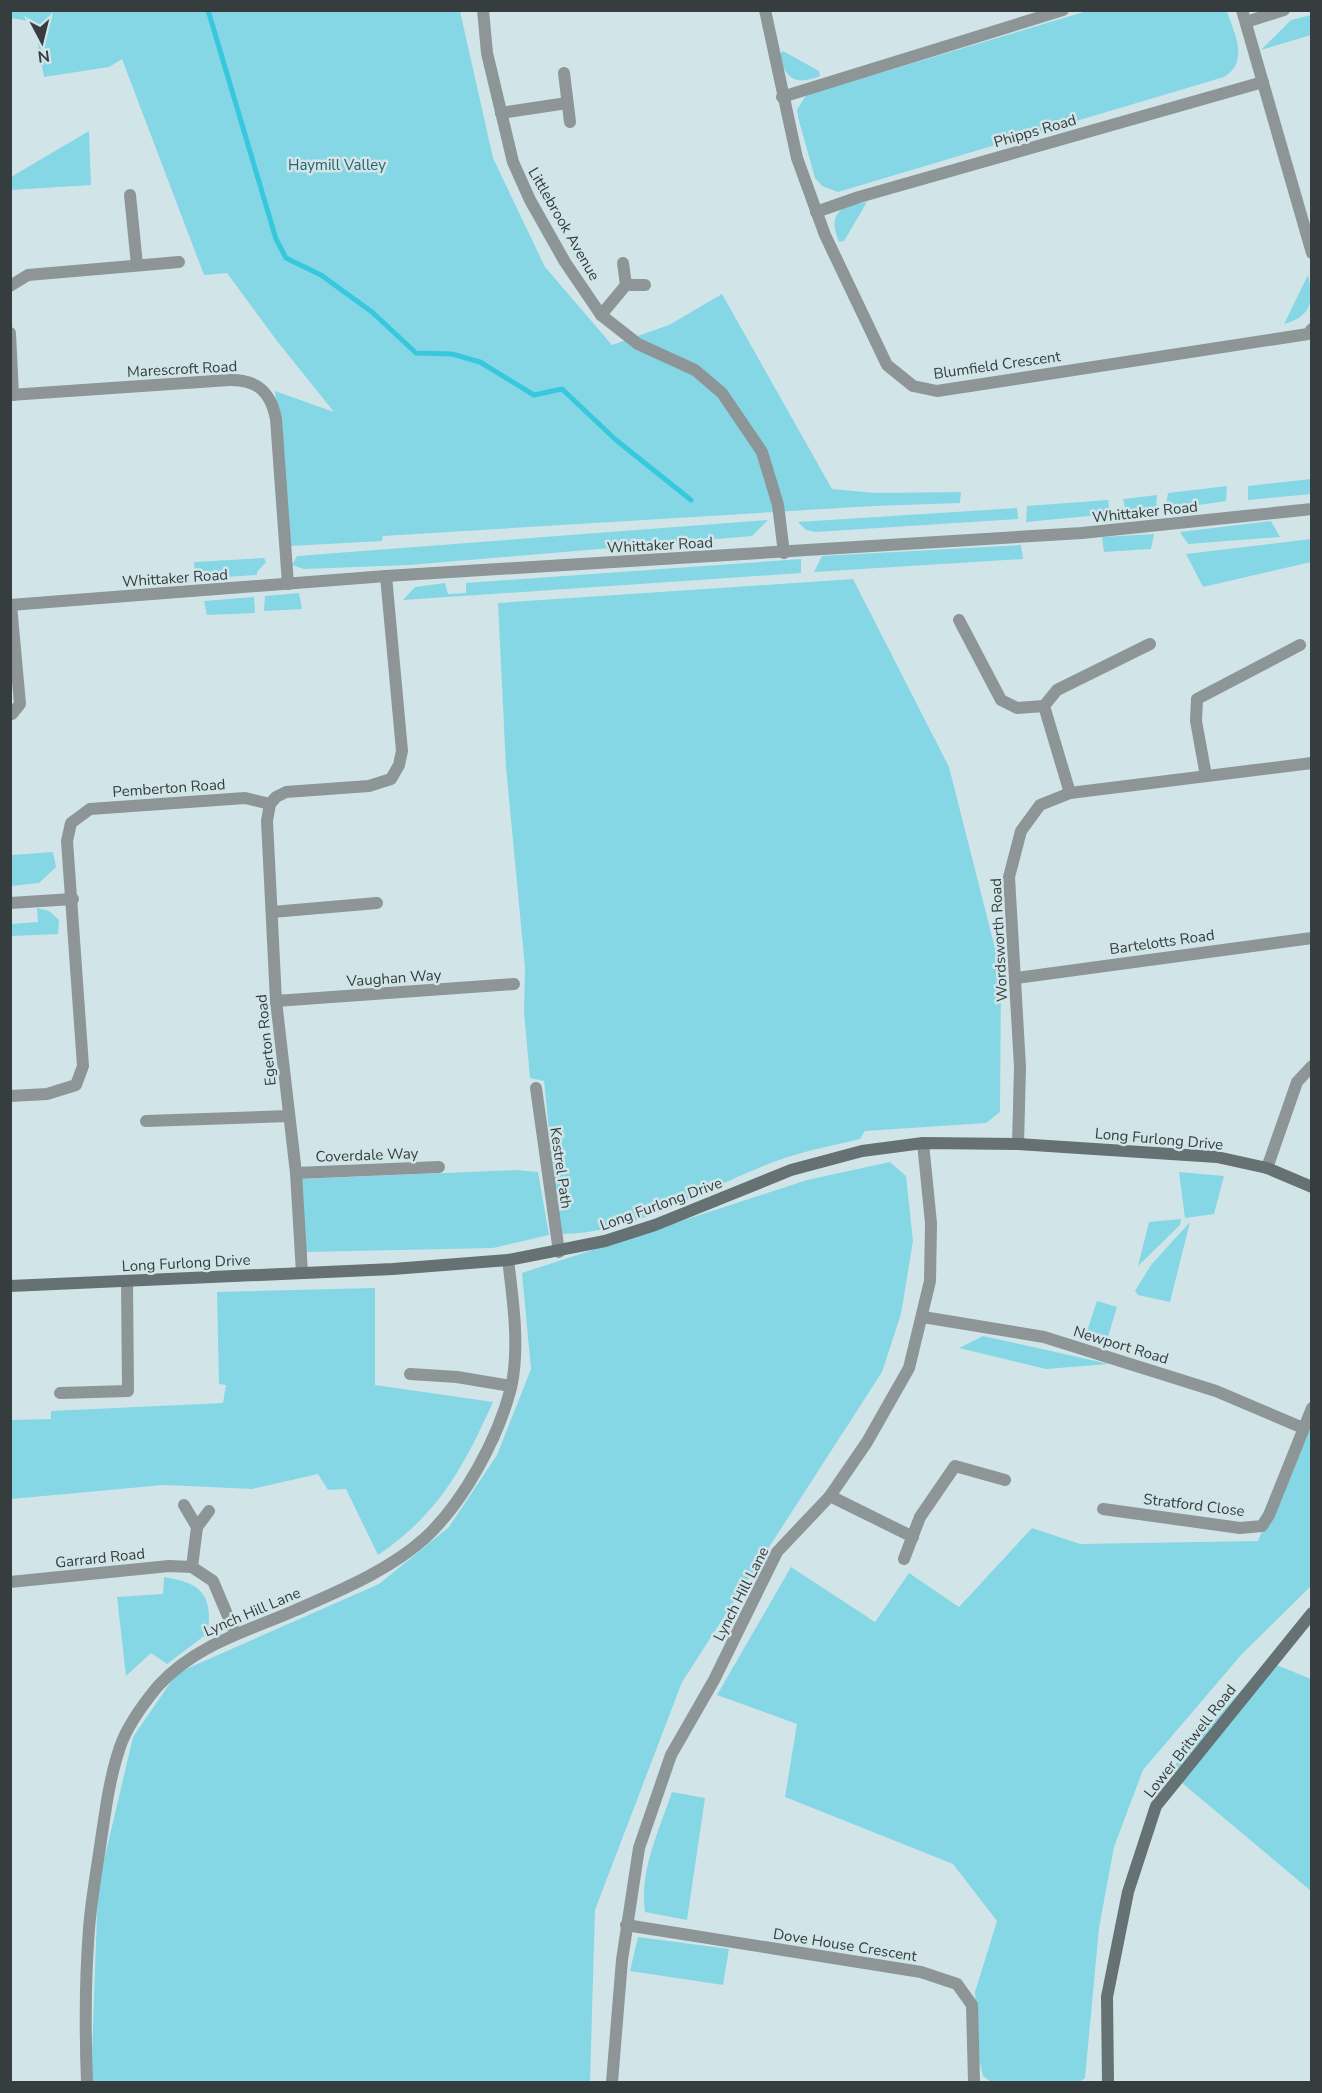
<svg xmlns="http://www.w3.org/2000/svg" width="1322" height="2093" viewBox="0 0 1322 2093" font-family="'Nunito Sans',sans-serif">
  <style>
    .green { fill: #86d7e5 }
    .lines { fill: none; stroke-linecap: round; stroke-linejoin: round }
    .stream { stroke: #37c8dd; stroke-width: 5 }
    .street { stroke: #8d9596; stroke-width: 12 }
    .secondary { stroke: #657173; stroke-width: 12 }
    .labels { text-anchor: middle; stroke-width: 5; stroke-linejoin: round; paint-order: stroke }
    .street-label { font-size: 15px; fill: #353d3e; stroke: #d1e5e8 }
    .park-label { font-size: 15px; fill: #29616a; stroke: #d1e5e8 }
  </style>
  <rect width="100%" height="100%" fill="#d1e5e8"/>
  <g class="green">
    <polygon points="10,11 460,11 493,158 545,267 612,345 669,325 722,294 832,489 876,493 961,492 960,503 873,506 383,536 382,541 290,546 275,391 334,412 277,341 227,273 204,275 122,59 109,67 44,77 34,22 11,18"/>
    <path d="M1087 11H1227C1234 33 1250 61 1224 77L838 192 822 186 815 178 798 117 797 110 806 95Z"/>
    <polygon points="1311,15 1311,35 1261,50 1291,20"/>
    <path d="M783 51 819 71 820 76C796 86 784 79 780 54Z"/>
    <polygon points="89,131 91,185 11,190 11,177"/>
    <path d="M867 202 844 241 839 242C827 213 840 206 867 202Z"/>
    <path d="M1308 275C1314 301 1312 316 1284 324Z"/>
    <polygon points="1311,479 1311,494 1248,500 1248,486"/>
    <polygon points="1227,486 1226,501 1165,510 1168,493"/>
    <polygon points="1157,495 1156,511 1126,513 1123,499"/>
    <polygon points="1108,500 1110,514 1026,522 1027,506"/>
    <polygon points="1017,508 1018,519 816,532 806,530 798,522"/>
    <polygon points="768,520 752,536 409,565 304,569 292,565 297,556"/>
    <polygon points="1271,521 1280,537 1188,544 1180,532"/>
    <polygon points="1154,534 1151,549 1104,552 1102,537"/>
    <polygon points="1311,539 1311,562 1203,587 1186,554"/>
    <polygon points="1021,545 1023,559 814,572 822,556"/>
    <polygon points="264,558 266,562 257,572 257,575 195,579 194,562"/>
    <polygon points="801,559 801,573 403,600 415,587 445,583 448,594 466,593 466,583"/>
    <path d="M853 579 949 767 1001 972 1000 1112 986 1123 865 1131 860 1139C835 1145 809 1150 785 1158 711 1183 640 1234 560 1234L544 1081 530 1078 524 1012 525 968 506 767 498 603Z"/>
    <polygon points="299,593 302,609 264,611 265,596"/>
    <polygon points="254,597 255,613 207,615 204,601"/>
    <polygon points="53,852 56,867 39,883 11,886 11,855"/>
    <polygon points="37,908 49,911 59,920 58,934 11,936 11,924 38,922"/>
    <polygon points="890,1162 906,1176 913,1241 901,1314 882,1372 682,1682 595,1910 590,2082 91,2082 98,1886 133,1737 177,1673 379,1584 449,1527 497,1455 531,1369 522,1273 807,1180"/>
    <polygon points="516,1170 538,1172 549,1235 493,1248 306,1252 301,1179"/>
    <polygon points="1179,1172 1224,1176 1214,1214 1185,1218"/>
    <polygon points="1181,1219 1180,1225 1138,1266 1149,1222"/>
    <polygon points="1190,1222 1170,1302 1138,1295 1135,1291 1151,1265"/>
    <path d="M375 1288V1385L493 1402C464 1466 439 1514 378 1555L346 1489 328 1490 318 1474 252 1489 164 1485 11 1499V1420L51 1419V1411L223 1403 226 1385 219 1384 217 1292Z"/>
    <polygon points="1097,1301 1117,1307 1108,1337 1087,1331"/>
    <polygon points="983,1336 1109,1364 1046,1369 959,1348"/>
    <polygon points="1311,1418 1311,1586 1241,1655 1143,1770 1114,1847 1099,1928 1085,2078 1079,2082 991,2082 983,2076 979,2059 975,1992 997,1921 953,1864 785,1797 797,1724 717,1695 791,1567 875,1622 909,1573 959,1607 1032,1528 1080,1544 1258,1541"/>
    <path d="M164 1577C201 1583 213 1594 208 1633L167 1664 151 1653 126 1676 117 1597 163 1594Z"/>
    <polygon points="1267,1661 1311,1679 1311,1891 1169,1772"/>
    <path d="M672 1792 705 1798 687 1920 645 1912C639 1872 659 1830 672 1792Z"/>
    <polygon points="638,1937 729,1949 723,1985 630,1971"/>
  </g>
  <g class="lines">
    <polyline class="stream" points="208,10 276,239 286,258 321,275 372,312 416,353 452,354 480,362 534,395 562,389 616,440 691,500"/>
    <g class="street">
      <polyline points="483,10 487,53 513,162 530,200 565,262 601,315 638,344 695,370 722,393 762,452 778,505 784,553"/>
      <polyline points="765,10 797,158 825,235 887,365 913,386 937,391 1308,334 1312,329"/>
      <polyline points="1242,10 1312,253"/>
      <polyline points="1246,22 1284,10"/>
      <polyline points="564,73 570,122"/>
      <polyline points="782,97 1063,10"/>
      <polyline points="501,113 567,103"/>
      <polyline points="130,195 137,265"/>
      <polyline points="816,212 859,197 1263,82"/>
      <polyline points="626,285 645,285"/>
      <polyline points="10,286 28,275 179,262"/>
      <polyline points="601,315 626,285 623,263"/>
      <polyline points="10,333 13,395"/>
      <path d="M10 395 229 380C257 379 271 392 276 419L288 584"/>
      <polyline points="10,605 386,576 1082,533 1312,509"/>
      <polyline points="11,605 20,704 12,714"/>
      <polyline points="959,620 1001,700 1017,708 1044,706"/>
      <polyline points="1206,776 1196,721 1197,699 1300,645"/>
      <polyline points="1070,793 1044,706 1057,690 1150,644"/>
      <polyline points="270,804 267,821 276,1001 296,1173 302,1273"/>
      <polyline points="10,903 73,899"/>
      <polyline points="272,912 377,903"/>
      <polyline points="1016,978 1312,938"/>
      <polyline points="276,1001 514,984"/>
      <polyline points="536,1088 559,1252"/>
      <polyline points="10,1096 47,1094 76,1085 83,1066 67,841 71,823 90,809 245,798 270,804 276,797 286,792 369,786 391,779 399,765 402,751 386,576"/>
      <polyline points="146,1121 289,1116"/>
      <polyline points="1018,1144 1020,1067 1009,877 1021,831 1040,805 1070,793 1312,763"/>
      <polyline points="1267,1168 1297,1082 1312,1066"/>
      <polyline points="296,1173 439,1167"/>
      <polyline points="923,1317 1044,1337 1216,1391 1303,1428"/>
      <polyline points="410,1374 457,1377 511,1386"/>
      <polyline points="60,1393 128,1391 127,1281"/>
      <polyline points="830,1496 913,1537"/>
      <polyline points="184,1505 197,1527 192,1567 213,1581 235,1633"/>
      <polyline points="1103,1509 1240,1528 1262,1526 1269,1515 1312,1408"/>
      <polyline points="197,1527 209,1511"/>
      <polyline points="904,1559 920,1517 955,1466 1005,1480"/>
      <polyline points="10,1582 169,1566 192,1567"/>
      <polyline points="626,1925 921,1972 957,1984 972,2005 974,2082"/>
      <path d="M87 2082C85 2031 85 1980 89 1929 91 1902 96 1874 100 1847 105 1814 109 1779 120 1747 127 1726 144 1703 158 1686 198 1642 253 1630 305 1606 346 1588 392 1568 425 1538 464 1502 498 1438 511 1388 520 1349 513 1299 508 1260"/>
      <polyline points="612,2082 622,1960 639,1848 671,1755 714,1680 777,1552 830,1496 867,1442 909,1368 930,1281 931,1223 923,1143"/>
    </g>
    <g class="secondary">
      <polyline points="10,1286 393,1269 508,1260 605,1241 655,1225 791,1170 862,1151 923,1143 1018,1144 1217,1157 1267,1168 1312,1187"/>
      <polyline points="1108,2082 1107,1997 1128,1892 1156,1806 1312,1613"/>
    </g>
  </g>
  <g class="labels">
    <g class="street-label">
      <text transform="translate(1035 131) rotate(-16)" y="5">Phipps Road</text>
      <text transform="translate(564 224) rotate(60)" y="5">Littlebrook Avenue</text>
      <text transform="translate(997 365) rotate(-8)" y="5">Blumfield Crescent</text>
      <text transform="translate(182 369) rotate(-3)" y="5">Marescroft Road</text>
      <text transform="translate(1145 512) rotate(-6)" y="5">Whittaker Road</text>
      <text transform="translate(660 545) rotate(-3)" y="5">Whittaker Road</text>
      <text transform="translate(175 578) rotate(-4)" y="5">Whittaker Road</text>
      <text transform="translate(169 788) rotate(-4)" y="5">Pemberton Road</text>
      <text transform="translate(999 940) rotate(-93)" y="5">Wordsworth Road</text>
      <text transform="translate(1162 942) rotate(-8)" y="5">Bartelotts Road</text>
      <text transform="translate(394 978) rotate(-4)" y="5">Vaughan Way</text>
      <text transform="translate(266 1040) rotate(-96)" y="5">Egerton Road</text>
      <text transform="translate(1159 1139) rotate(5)" y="5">Long Furlong Drive</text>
      <text transform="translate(367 1155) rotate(-2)" y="5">Coverdale Way</text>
      <text transform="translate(561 1168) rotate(82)" y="5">Kestrel Path</text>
      <text transform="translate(661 1204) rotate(-20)" y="5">Long Furlong Drive</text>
      <text transform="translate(186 1263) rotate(-3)" y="5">Long Furlong Drive</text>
      <text transform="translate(1121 1345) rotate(17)" y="5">Newport Road</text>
      <text transform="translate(1194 1505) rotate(7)" y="5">Stratford Close</text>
      <text transform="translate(100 1558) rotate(-6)" y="5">Garrard Road</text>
      <text transform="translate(741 1594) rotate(-63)" y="5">Lynch Hill Lane</text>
      <text transform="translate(252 1612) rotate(-23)" y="5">Lynch Hill Lane</text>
      <text transform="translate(1190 1741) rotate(-52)" y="5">Lower Britwell Road</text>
      <text transform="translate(845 1945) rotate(9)" y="5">Dove House Crescent</text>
    </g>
    <g class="park-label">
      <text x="337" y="170">Haymill Valley</text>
    </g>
  </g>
  <rect width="1322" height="2093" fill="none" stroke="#353d3e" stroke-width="24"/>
  <g transform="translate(42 42) rotate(173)" stroke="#d1e5e8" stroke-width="4.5" paint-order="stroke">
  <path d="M0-4.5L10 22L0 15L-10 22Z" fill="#353d3e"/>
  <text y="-9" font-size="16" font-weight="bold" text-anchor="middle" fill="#353d3e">N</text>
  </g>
</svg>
